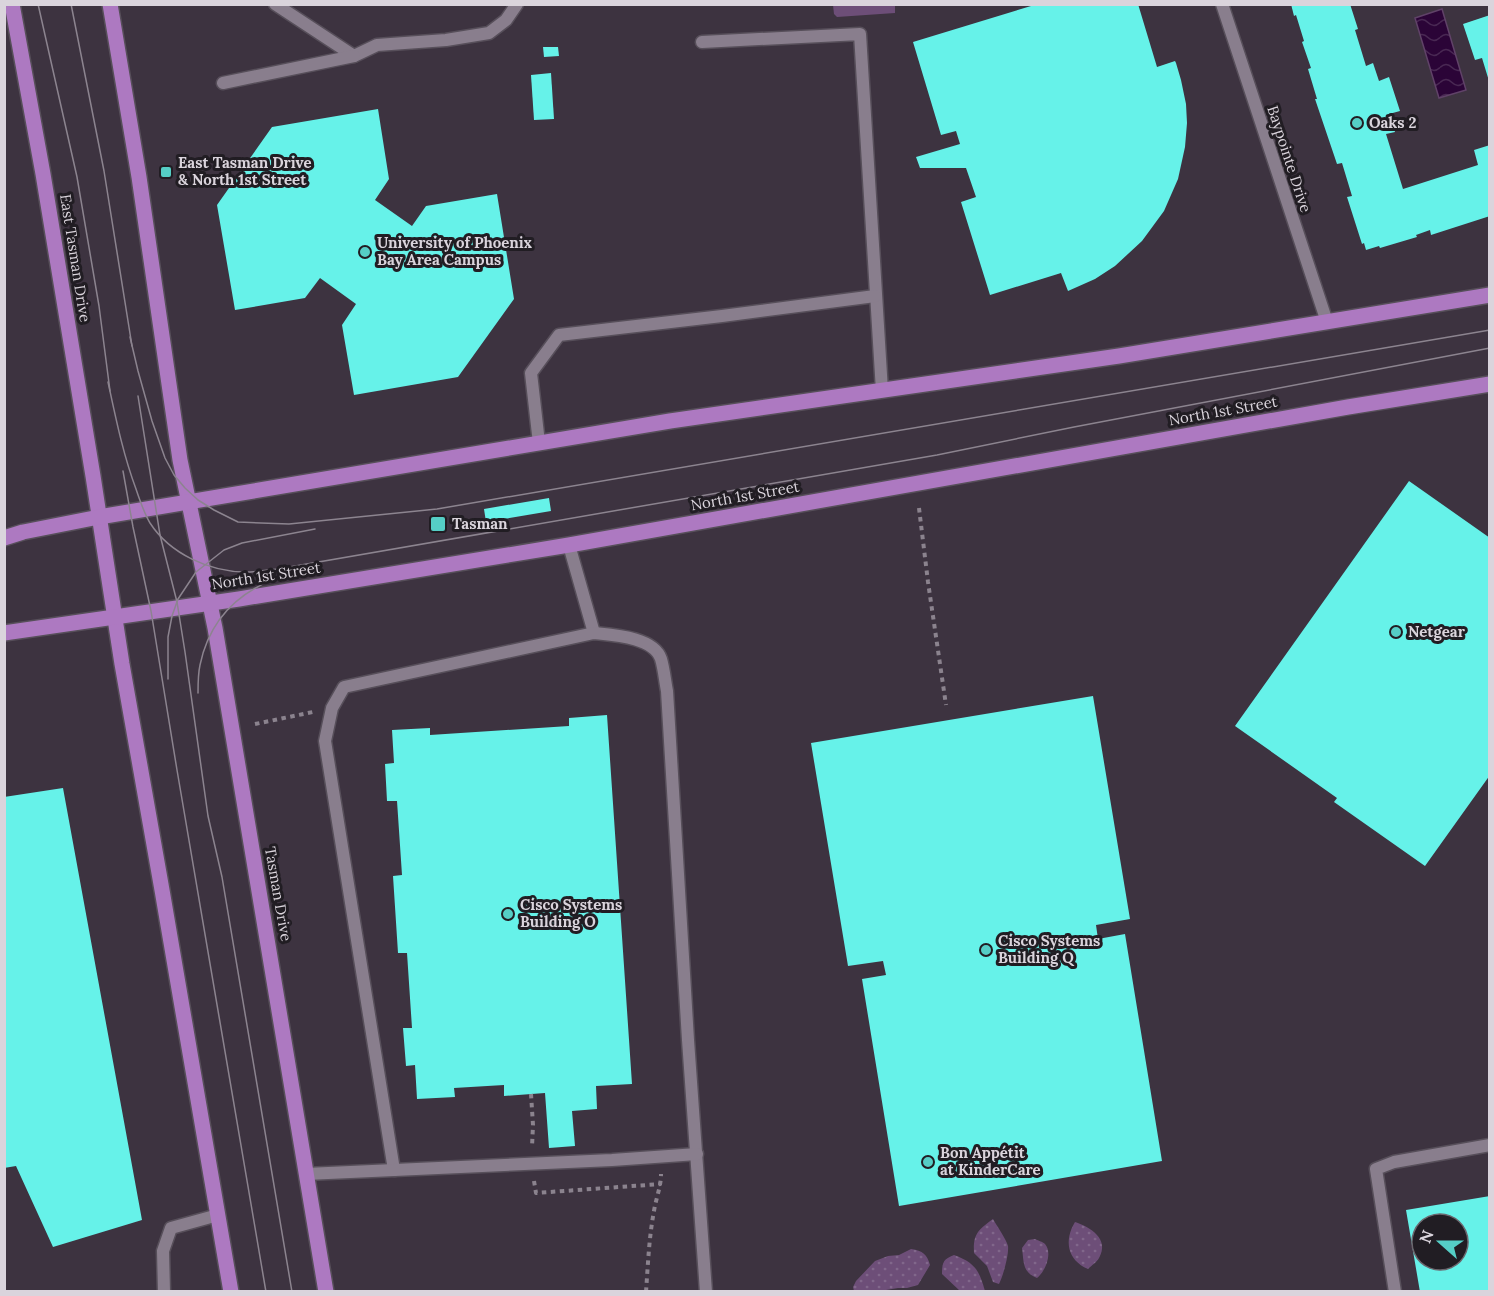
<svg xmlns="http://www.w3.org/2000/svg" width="1494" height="1296" viewBox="0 0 1494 1296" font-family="Lora,serif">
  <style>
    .grass { fill: #6d4e78 }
    .park { fill: url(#park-dots) }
    .water { fill: url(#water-waves); stroke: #604268; stroke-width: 1.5 }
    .building { fill: #66f2e9; fill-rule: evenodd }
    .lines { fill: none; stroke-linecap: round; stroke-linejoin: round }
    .service-casing { stroke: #574f5a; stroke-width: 15 }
    .tertiary-casing { stroke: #574f5a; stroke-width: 15 }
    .primary-casing { stroke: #574f5a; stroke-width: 18 }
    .path { stroke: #8b838e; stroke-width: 4; stroke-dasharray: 4.5 4.5; stroke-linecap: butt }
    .service { stroke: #897e8d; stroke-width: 12 }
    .tertiary { stroke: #897e8d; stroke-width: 12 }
    .primary { stroke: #ad79c1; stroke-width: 15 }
    .tram { stroke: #8c848f; stroke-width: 1.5 }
    .poi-dot { fill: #55cec6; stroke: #211d23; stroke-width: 2 }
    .labels { text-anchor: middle; stroke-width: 6; stroke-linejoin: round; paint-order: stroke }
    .poi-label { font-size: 15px; font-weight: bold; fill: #dad4dc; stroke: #211d23; text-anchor: start }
    .street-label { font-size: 15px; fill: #dad4dc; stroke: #211d23 }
  </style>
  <defs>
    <pattern id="park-dots" width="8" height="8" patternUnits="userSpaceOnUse" patternTransform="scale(1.5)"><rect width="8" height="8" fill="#6d4e78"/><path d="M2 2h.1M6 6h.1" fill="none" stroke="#81678b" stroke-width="1.8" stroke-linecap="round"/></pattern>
    <pattern id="water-waves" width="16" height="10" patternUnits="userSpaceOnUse" patternTransform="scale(1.5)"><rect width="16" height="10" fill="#2b0437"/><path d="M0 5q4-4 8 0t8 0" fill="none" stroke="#492853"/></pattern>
  </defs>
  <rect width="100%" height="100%" fill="#3d3340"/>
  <polygon class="grass" points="833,5 895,5 895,13 837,17 834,14"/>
  <g class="park">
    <path d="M993 1219C997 1226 1006 1239 1008 1246 1009 1255 1003 1276 999 1284L993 1282 987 1266 974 1253C973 1234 978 1230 993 1219Z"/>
    <path d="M1075 1222C1090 1227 1110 1239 1099 1258 1097 1262 1092 1265 1088 1269 1067 1260 1064 1240 1075 1222Z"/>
    <path d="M1035 1239C1037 1240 1043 1242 1045 1244 1053 1253 1045 1272 1037 1278 1022 1272 1024 1262 1022 1248L1028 1240Z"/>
    <path d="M911 1249C923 1251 927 1254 930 1265L918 1285 907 1288H898L880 1291H854L853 1287 856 1281 875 1261 888 1256 899 1255Z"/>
    <path d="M954 1255C976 1263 979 1271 985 1291H960L942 1274C942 1263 943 1259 954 1255Z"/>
  </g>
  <polygon class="water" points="1442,9 1466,90 1439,98 1415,18"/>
  <g class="building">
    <polygon points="1031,4 1138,4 1157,67 1175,61 1176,63 1181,80 1186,104 1187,123 1185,147 1178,179 1164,211 1142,241 1115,266 1095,279 1068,291 1061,273 990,295 961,202 976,197 966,168 920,168 916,157 960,144 956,131 941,135 913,42 1031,6"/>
    <polygon points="1291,4 1350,4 1358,29 1355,30 1366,66 1373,63 1379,81 1389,77 1400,111 1389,114 1395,132 1386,134 1403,189 1478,165 1474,150 1490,145 1490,216 1431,235 1430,230 1416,235 1417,237 1380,248 1379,246 1366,250 1364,243 1362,244 1347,197 1352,196 1342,163 1337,164 1315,99 1317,99 1308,69 1311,68 1302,42 1304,41 1296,15 1294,16"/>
    <polygon points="1490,15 1490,81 1489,81 1482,58 1475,60 1463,24"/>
    <polygon points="543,47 558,47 559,56 544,57"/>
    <polygon points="551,73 554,119 534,120 531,75"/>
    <polygon points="378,109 389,179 375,200 412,226 426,206 497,194 514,299 458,377 354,395 342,325 356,304 320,278 305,298 235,310 217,205 272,127"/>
    <polygon points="1409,481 1490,538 1490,775 1425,866 1334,802 1337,798 1235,726"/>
    <polygon points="549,498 551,511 486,522 484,509"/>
    <polygon points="1093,696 1130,919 1096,925 1098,939 1125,934 1162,1161 899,1206 862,979 886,975 883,961 848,966 811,743"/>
    <polygon points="607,715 632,1084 596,1086 597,1109 572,1111 575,1146 549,1148 545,1093 504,1096 504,1085 454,1088 455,1097 417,1099 415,1065 406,1066 403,1028 412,1028 407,953 398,953 393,876 402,875 397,801 387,801 385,764 394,763 392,730 430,728 430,735 569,726 569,718"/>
    <polygon points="63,788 142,1220 53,1247 16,1166 4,1168 4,797"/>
    <path d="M1490 1196V1292H1420L1406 1210ZM1422 1224H1458V1260H1422Z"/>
  </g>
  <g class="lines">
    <defs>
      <g id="service">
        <polyline points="275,4 354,56 377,45 446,40 489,33 506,20 517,4"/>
        <polyline points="702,42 860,34 882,391"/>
        <polyline points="223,83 354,56"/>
        <polyline points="539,443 531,373 559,335 722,316 875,296"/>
        <polyline points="569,545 594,633"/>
        <path d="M394 1170 325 741 332 708 344 687 594 633C613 635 654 637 661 659 664 669 665 681 667 691L688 1040 706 1292"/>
        <polyline points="306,1174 612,1160 697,1154"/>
        <polyline points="164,1292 163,1251 171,1228 218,1215"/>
        <polyline points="1395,1292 1376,1169 1394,1162 1490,1145"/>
      </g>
      <polyline id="tertiary" points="1222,4 1327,322"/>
      <g id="primary">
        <polyline points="12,4 43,174 93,476 122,664 162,890 231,1292"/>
        <polyline points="110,4 139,177 180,460 215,628 326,1292"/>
        <polyline points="4,538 23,532 99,517 670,421 1119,356 1490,295"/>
        <polyline points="4,633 239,599 569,545 1348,407 1490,384"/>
      </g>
    </defs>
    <use href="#service" class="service-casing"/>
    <use href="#tertiary" class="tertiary-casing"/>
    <use href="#primary" class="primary-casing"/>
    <g class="path">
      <polyline points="919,508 928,582 946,705"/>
      <polyline points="255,724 313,712"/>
      <polyline points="531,1094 533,1125 532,1147"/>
      <polyline points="534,1181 536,1193 661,1184"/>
      <path d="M646 1292C648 1264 649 1237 654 1211 656 1198 661 1187 661 1174"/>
    </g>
    <use href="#service" class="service"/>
    <use href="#tertiary" class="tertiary"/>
    <use href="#primary" class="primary"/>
    <g class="tram">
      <polyline points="38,4 77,177 99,306 110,391"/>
      <polyline points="71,4 104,171 132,346"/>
      <polyline points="130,337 138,371 152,421 165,458 174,475 185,488 198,500 214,510 238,522 289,524 437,509 1490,330"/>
      <path d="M108 382C116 419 123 454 136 489 140 501 144 513 150 523 170 554 210 572 246 572 256 572 267 570 278 569L937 455 1074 427 1490 348"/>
      <polyline points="138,396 160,535 177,602 185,652 208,816 222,877 292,1292"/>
      <polyline points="123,471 133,527 151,611 177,770 266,1292"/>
      <polyline points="168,679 168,637 172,616 178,599 196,572 224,550 242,543 315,529"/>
      <path d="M198 693C198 684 198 674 200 665 210 616 244 587 291 573"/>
    </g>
  </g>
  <g class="poi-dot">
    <circle cx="1357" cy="123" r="6"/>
    <rect x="160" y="166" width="12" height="12" rx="3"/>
    <circle cx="365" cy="252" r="6"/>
    <rect x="430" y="516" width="16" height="16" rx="3"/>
    <circle cx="1396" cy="632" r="6"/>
    <circle cx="508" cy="914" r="6"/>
    <circle cx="986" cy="950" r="6"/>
    <circle cx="928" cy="1162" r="6"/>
  </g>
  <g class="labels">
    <g class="poi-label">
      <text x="1369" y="128">Oaks 2</text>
      <text x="178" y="168">East Tasman Drive<tspan x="178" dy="17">&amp; North 1st Street</tspan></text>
      <text x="377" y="248">University of Phoenix<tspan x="377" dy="17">Bay Area Campus</tspan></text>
      <text x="452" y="529">Tasman</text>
      <text x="1408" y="637">Netgear</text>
      <text x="520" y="910">Cisco Systems<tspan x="520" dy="17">Building O</tspan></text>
      <text x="998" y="946">Cisco Systems<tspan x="998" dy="17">Building Q</tspan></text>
      <text x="940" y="1158">Bon Appétit<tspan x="940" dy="17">at KinderCare</tspan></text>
    </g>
    <g class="street-label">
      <text transform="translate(1289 159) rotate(72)" y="5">Baypointe Drive</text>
      <text transform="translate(75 258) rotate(81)" y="5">East Tasman Drive</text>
      <text transform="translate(1223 411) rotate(-10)" y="5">North 1st Street</text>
      <text transform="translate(745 496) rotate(-10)" y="5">North 1st Street</text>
      <text transform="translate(266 576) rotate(-9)" y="5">North 1st Street</text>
      <text transform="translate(278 894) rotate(80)" y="5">Tasman Drive</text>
    </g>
  </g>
  <rect width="1494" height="1296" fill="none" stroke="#dad4dc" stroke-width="12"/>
  <g transform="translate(1440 1242) rotate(291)"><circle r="28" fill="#211d23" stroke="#6b666d" stroke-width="1.5"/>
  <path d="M0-4.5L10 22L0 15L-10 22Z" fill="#55cec6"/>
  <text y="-9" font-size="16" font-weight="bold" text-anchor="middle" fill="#dad4dc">N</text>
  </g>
</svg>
